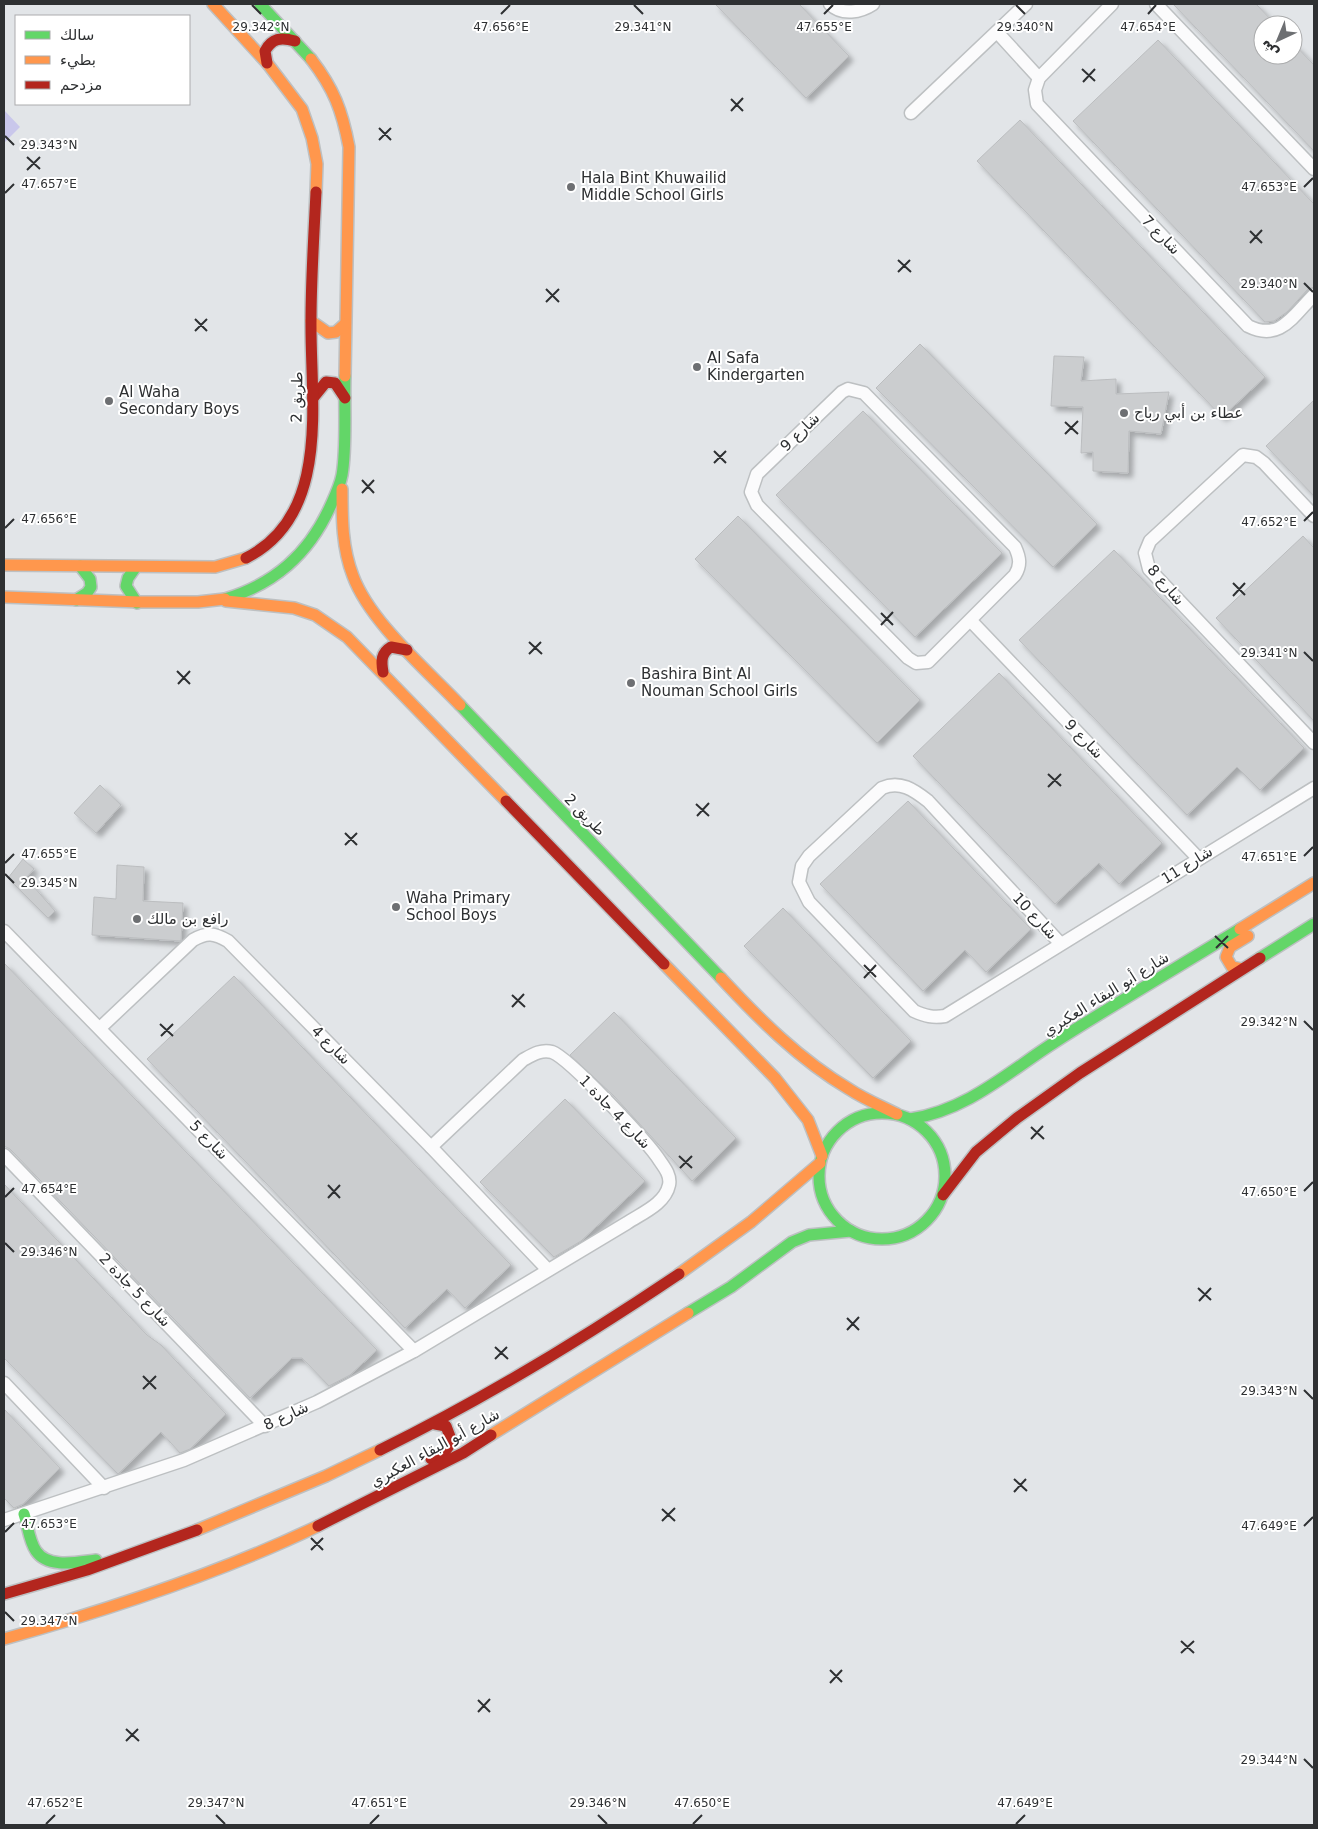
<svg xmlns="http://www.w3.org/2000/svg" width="1318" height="1829" viewBox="0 0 1318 1829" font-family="'DejaVu Sans','Noto Sans Arabic',sans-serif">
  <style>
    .pitch { fill: #c9c7eb }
    .building { fill: #cbcdcf; stroke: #bbbdbf; filter: url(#shadow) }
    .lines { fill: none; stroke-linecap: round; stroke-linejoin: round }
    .street-casing { stroke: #bdc0c2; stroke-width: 15 }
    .fast-casing { stroke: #bdc0c2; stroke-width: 14 }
    .slow-casing { stroke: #bdc0c2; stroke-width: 14 }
    .jam-casing { stroke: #bdc0c2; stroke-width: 14 }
    .street { stroke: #fbfbfc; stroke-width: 12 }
    .fast { stroke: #63d668; stroke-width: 11 }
    .slow { stroke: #ff974d; stroke-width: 11 }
    .jam { stroke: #b3261e; stroke-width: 11 }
    .ticks { fill: none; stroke: #2e3032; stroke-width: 2 }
    .poi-dot { fill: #6d6f72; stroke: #fff; stroke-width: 2 }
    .labels { text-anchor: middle; stroke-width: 4; stroke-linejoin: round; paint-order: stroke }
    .poi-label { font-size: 15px; fill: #2e3032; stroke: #fff; text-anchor: start }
    .street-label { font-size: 15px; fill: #2e3032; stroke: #fff }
    .ticks-label { font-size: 12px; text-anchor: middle; fill: #2e3032; stroke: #fff; stroke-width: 4; stroke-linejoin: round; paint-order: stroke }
  </style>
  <defs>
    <filter id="shadow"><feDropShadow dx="4.5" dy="4.5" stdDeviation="2.5" flood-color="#0004"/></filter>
  </defs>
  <rect width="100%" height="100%" fill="#e2e5e8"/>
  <polygon class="pitch" points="4,110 20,127 4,143"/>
  <g class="building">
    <polygon points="715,4 799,4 849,56 806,98"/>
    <polygon points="1173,4 1256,4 1276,25 1263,25 1263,55 1293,55 1293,43 1314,65 1314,151"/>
    <polygon points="1158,40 1314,204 1314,287 1308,289 1287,312 1274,321 1265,322 1073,121"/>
    <polygon points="1020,120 1265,377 1222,417 977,161"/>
    <polygon points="920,344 1097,524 1053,567 876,388"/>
    <polygon points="1054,356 1084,357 1081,381 1116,379 1116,394 1169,392 1161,434 1129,431 1128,473 1093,471 1093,452 1081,453 1083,407 1051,406"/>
    <polygon points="1314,400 1314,496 1266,446"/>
    <polygon points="863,411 1002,553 915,637 776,495"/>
    <polygon points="738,516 920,700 877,743 695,559"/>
    <polygon points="1303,536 1314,548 1314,721 1216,618"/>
    <polygon points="1114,550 1304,748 1260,790 1237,767 1187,815 1019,640"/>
    <polygon points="999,673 1162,843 1119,884 1099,863 1055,904 913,756"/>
    <polygon points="100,785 121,805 96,833 74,813"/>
    <polygon points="908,801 1031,929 986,972 965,950 923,991 820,884"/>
    <polygon points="23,859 34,869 26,878 55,911 48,918 8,878"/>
    <polygon points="117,865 144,867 143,901 183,903 181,941 92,935 94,897 116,899"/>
    <polygon points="783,908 911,1041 873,1078 744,946"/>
    <polygon points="4,963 377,1350 350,1375 329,1386 302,1358 292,1358 250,1398 10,1149 4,1146"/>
    <polygon points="234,976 511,1265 465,1308 447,1289 405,1328 147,1059"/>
    <polygon points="614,1012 736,1138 692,1181 614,1096 570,1055"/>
    <polygon points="565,1099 645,1181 581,1241 554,1257 480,1182"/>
    <polygon points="4,1184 147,1335 161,1345 226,1414 190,1449 180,1453 161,1432 118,1474 4,1358"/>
    <polygon points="4,1409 60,1468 23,1504 14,1508 4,1498"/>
  </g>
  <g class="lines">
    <defs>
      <g id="street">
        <path d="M830 4C842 16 861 12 873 4"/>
        <path d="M1112 4 1039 78 1035 90 1037 104 1248 326C1280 342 1293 316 1314 295"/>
        <polyline points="1156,4 1314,169"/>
        <polyline points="997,32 1039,78"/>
        <polyline points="911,113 1026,4"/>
        <path d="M848 389 864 393 1015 547C1020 558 1021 565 1015 575L928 662 916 663 908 658 757 505 751 492 757 474 842 392Z"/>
        <polyline points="1314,516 1264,463 1256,457 1243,455 1150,541 1145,553 1149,569 1314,743"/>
        <polyline points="971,621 1198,858"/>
        <polyline points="4,931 414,1351"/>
        <path d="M1060 943 928 801C914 790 900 780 882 788L809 856 802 866 799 882 809 902 914 1011C925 1016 933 1018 945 1016L1314 788"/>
        <path d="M100 1028 193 940C207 932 214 933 228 941L431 1147 548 1270"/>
        <polyline points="4,1155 265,1426"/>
        <polyline points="4,1383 104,1488"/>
        <path d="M4 1520 184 1460 317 1402 414 1351 627 1223C642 1213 665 1204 669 1185 671 1176 665 1168 660 1161 648 1142 569 1058 552 1052 541 1049 532 1055 523 1060L431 1147"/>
      </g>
      <g id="fast">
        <polyline points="260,4 311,59"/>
        <polyline points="135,568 128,578 126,586 137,603"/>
        <path d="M225 599C274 584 308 555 330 507 334 498 340 486 342 475 347 446 344 407 345 376"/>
        <polyline points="76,600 87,593 91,587 90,579 80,566"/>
        <polyline points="460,705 721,978"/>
        <polyline points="1260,958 1314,924"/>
        <circle cx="882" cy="1176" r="63"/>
        <path d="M910 1119C968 1110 1008 1072 1055 1042 1116 1003 1178 967 1240 929"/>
        <polyline points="688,1313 731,1287 792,1242 809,1235 851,1231"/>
        <path d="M24 1514C28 1526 29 1541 36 1551 48 1569 78 1562 96 1560"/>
      </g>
      <g id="slow">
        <polyline points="213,4 267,63 302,109 312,138 317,164 316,192"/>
        <path d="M311 59C334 89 342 110 349 147L345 376"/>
        <polyline points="311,321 328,333 336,332 345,324"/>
        <path d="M342 489C342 518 342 548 353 576 370 622 426 669 460 705"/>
        <polyline points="4,565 215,567 246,558"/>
        <polyline points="4,597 140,602 198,602 225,599"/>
        <polyline points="226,601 294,608 315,615 347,637 506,801"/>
        <polyline points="1240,929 1314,883"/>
        <polyline points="664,964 775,1078 808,1120 822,1156"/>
        <polyline points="1242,969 1232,967 1226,957 1230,947 1248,936"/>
        <path d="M721 978C759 1019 800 1060 849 1089 864 1099 881 1106 897 1114"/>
        <polyline points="679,1274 751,1222 820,1163"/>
        <polyline points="491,1435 688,1313"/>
        <polyline points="197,1530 326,1476 380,1450"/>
        <path d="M4 1639C111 1609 218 1574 318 1526"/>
      </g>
      <g id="jam">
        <path d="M267 63 265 51C272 38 281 37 295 41"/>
        <polyline points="313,398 326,382 335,383 345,398"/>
        <path d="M246 558C332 515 310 400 311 321 311 278 314 235 316 192"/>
        <path d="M383 672C381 661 381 653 391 647L407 650"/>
        <polyline points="506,801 664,964"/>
        <polyline points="943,1195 976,1152 1017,1118 1080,1073 1260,958"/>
        <path d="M380 1450C484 1399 584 1338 679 1274"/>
        <polyline points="431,1459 446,1450 452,1442 446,1426 435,1424"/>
        <polyline points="318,1526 463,1453 491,1435"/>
        <polyline points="4,1594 87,1570 197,1530"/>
      </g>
    </defs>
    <use href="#street" class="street-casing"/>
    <use href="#fast" class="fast-casing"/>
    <use href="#slow" class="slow-casing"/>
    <use href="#jam" class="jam-casing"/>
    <use href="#street" class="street"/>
    <use href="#fast" class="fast"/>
    <use href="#slow" class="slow"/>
    <use href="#jam" class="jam"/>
  </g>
  <path class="ticks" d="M252 5 261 14M634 5 643 14M1016 5 1025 14M501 14 510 5M824 14 833 5M1148 14 1156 5M1082 69 1095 81M1083 82 1095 69M731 99 743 111M731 111 743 98M379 128 391 140M5 136 14 145M379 140 391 128M27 157 40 169M27 170 40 157M1304 187 1313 178M5 193 14 184M1250 231 1262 243M1250 243 1262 230M898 260 911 272M898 272 910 260M1304 283 1313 292M546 289 559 302M546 302 559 289M195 319 207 331M195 331 207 319M1065 422 1078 434M1065 434 1078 421M714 451 726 463M714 463 726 451M362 480 374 493M362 493 374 480M1304 521 1313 512M5 528 14 519M1233 583 1245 595M1233 596 1245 583M881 613 893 625M881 625 893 612M529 642 542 654M1304 652 1313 661M529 654 541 642M177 671 190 684M178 684 190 671M1048 774 1061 786M1048 787 1061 774M696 804 709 816M697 816 709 803M345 833 357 845M345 845 357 833M1304 856 1313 847M5 863 14 854M5 874 14 883M1215 936 1228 948M1216 948 1228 936M864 965 876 977M864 978 876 965M512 995 525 1007M512 1007 524 994M1304 1021 1313 1030M160 1024 173 1036M161 1036 173 1024M1031 1127 1044 1139M1031 1139 1043 1126M679 1156 692 1168M680 1168 692 1156M328 1185 340 1198M1304 1191 1313 1182M5 1197 14 1188M328 1198 340 1185M5 1243 14 1252M1198 1288 1211 1300M1199 1301 1211 1288M847 1318 859 1330M847 1330 859 1317M495 1347 508 1359M495 1359 507 1347M143 1376 156 1389M143 1389 156 1376M1304 1390 1313 1399M1014 1479 1027 1491M1014 1492 1026 1479M662 1509 675 1521M662 1521 675 1508M1304 1526 1313 1517M5 1532 14 1523M311 1538 323 1550M311 1550 323 1538M5 1612 14 1621M1181 1641 1194 1653M1181 1653 1194 1641M830 1670 842 1682M830 1683 842 1670M478 1700 490 1712M478 1712 490 1699M126 1729 139 1741M126 1741 138 1729M1304 1759 1313 1768M216 1815 225 1824M598 1815 607 1824M46 1824 55 1815M370 1824 379 1815M693 1824 702 1815M1016 1824 1025 1815"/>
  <g class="poi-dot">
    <circle cx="571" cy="187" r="5"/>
    <circle cx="697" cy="367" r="5"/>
    <circle cx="109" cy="401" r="5"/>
    <circle cx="1124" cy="413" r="5"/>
    <circle cx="631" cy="683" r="5"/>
    <circle cx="396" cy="907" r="5"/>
    <circle cx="137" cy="919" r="5"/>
  </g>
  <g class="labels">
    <g class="poi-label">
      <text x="581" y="183">Hala Bint Khuwailid<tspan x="581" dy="17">Middle School Girls</tspan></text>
      <text x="707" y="363">Al Safa<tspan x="707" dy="17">Kindergarten</tspan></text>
      <text x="119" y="397">Al Waha<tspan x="119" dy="17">Secondary Boys</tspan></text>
      <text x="1134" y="418">عطاء بن أبي رباح</text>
      <text x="641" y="679">Bashira Bint Al<tspan x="641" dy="17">Nouman School Girls</tspan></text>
      <text x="406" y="903">Waha Primary<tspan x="406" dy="17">School Boys</tspan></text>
      <text x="147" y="924">رافع بن مالك</text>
    </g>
    <g class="street-label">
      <text transform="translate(1161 235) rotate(46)" y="5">شارع 7</text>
      <text transform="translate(297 397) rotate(-89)" y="5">طريق 2</text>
      <text transform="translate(800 432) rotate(-44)" y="5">شارع 9</text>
      <text transform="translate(1166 585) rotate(49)" y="5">شارع 8</text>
      <text transform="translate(1084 739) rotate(46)" y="5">شارع 9</text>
      <text transform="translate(585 815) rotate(46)" y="5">طريق 2</text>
      <text transform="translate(1187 865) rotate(-32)" y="5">شارع 11</text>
      <text transform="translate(1035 916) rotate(47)" y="5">شارع 10</text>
      <text transform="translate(1106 994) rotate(-32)" y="5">شارع أبو البقاء العكبري</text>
      <text transform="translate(331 1045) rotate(45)" y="5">شارع 4</text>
      <text transform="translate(615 1112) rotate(46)" y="5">شارع 4 جادة 1</text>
      <text transform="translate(209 1140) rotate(46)" y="5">شارع 5</text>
      <text transform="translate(135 1290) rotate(46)" y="5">شارع 5 جادة 2</text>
      <text transform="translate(286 1416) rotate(-25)" y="5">شارع 8</text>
      <text transform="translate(435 1448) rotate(-29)" y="5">شارع أبو البقاء العكبري</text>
    </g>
  </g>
  <g class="ticks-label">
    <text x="261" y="31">29.342°N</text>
    <text x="643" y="31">29.341°N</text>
    <text x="1025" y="31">29.340°N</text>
    <text x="824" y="31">47.655°E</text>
    <text x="501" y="31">47.656°E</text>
    <text x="1148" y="31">47.654°E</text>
    <text x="49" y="149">29.343°N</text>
    <text x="49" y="188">47.657°E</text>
    <text x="1269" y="191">47.653°E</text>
    <text x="1269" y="288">29.340°N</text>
    <text x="49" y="523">47.656°E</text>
    <text x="1269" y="526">47.652°E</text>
    <text x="1269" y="657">29.341°N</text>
    <text x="49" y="858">47.655°E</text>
    <text x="1269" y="861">47.651°E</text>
    <text x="49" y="887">29.345°N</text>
    <text x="1269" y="1026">29.342°N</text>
    <text x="49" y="1193">47.654°E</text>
    <text x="1269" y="1196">47.650°E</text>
    <text x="49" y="1256">29.346°N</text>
    <text x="1269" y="1395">29.343°N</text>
    <text x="49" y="1528">47.653°E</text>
    <text x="1269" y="1530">47.649°E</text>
    <text x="49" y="1625">29.347°N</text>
    <text x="1269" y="1764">29.344°N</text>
    <text x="55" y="1807">47.652°E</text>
    <text x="379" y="1807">47.651°E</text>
    <text x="702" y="1807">47.650°E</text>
    <text x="1025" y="1807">47.649°E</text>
    <text x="216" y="1807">29.347°N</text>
    <text x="598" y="1807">29.346°N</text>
  </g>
  <rect width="1318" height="1829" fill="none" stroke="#2e3032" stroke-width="10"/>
  <rect x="15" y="15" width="175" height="90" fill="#ffffff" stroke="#abacad"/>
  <rect x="25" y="31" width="25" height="8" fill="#63d668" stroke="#abacad"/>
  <text x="60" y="40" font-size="15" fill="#2e3032">سالك</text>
  <rect x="25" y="56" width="25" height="8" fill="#ff974d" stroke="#abacad"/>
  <text x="60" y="65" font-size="15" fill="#2e3032">بطيء</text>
  <rect x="25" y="81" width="25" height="8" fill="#b3261e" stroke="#abacad"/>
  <text x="60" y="90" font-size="15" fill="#2e3032">مزدحم</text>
  <g transform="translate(1278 40) rotate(224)"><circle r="24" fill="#ffffff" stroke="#abacad"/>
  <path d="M0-4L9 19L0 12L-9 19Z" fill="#6d6f72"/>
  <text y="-8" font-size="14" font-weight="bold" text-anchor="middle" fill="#2e3032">ش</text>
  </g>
</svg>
